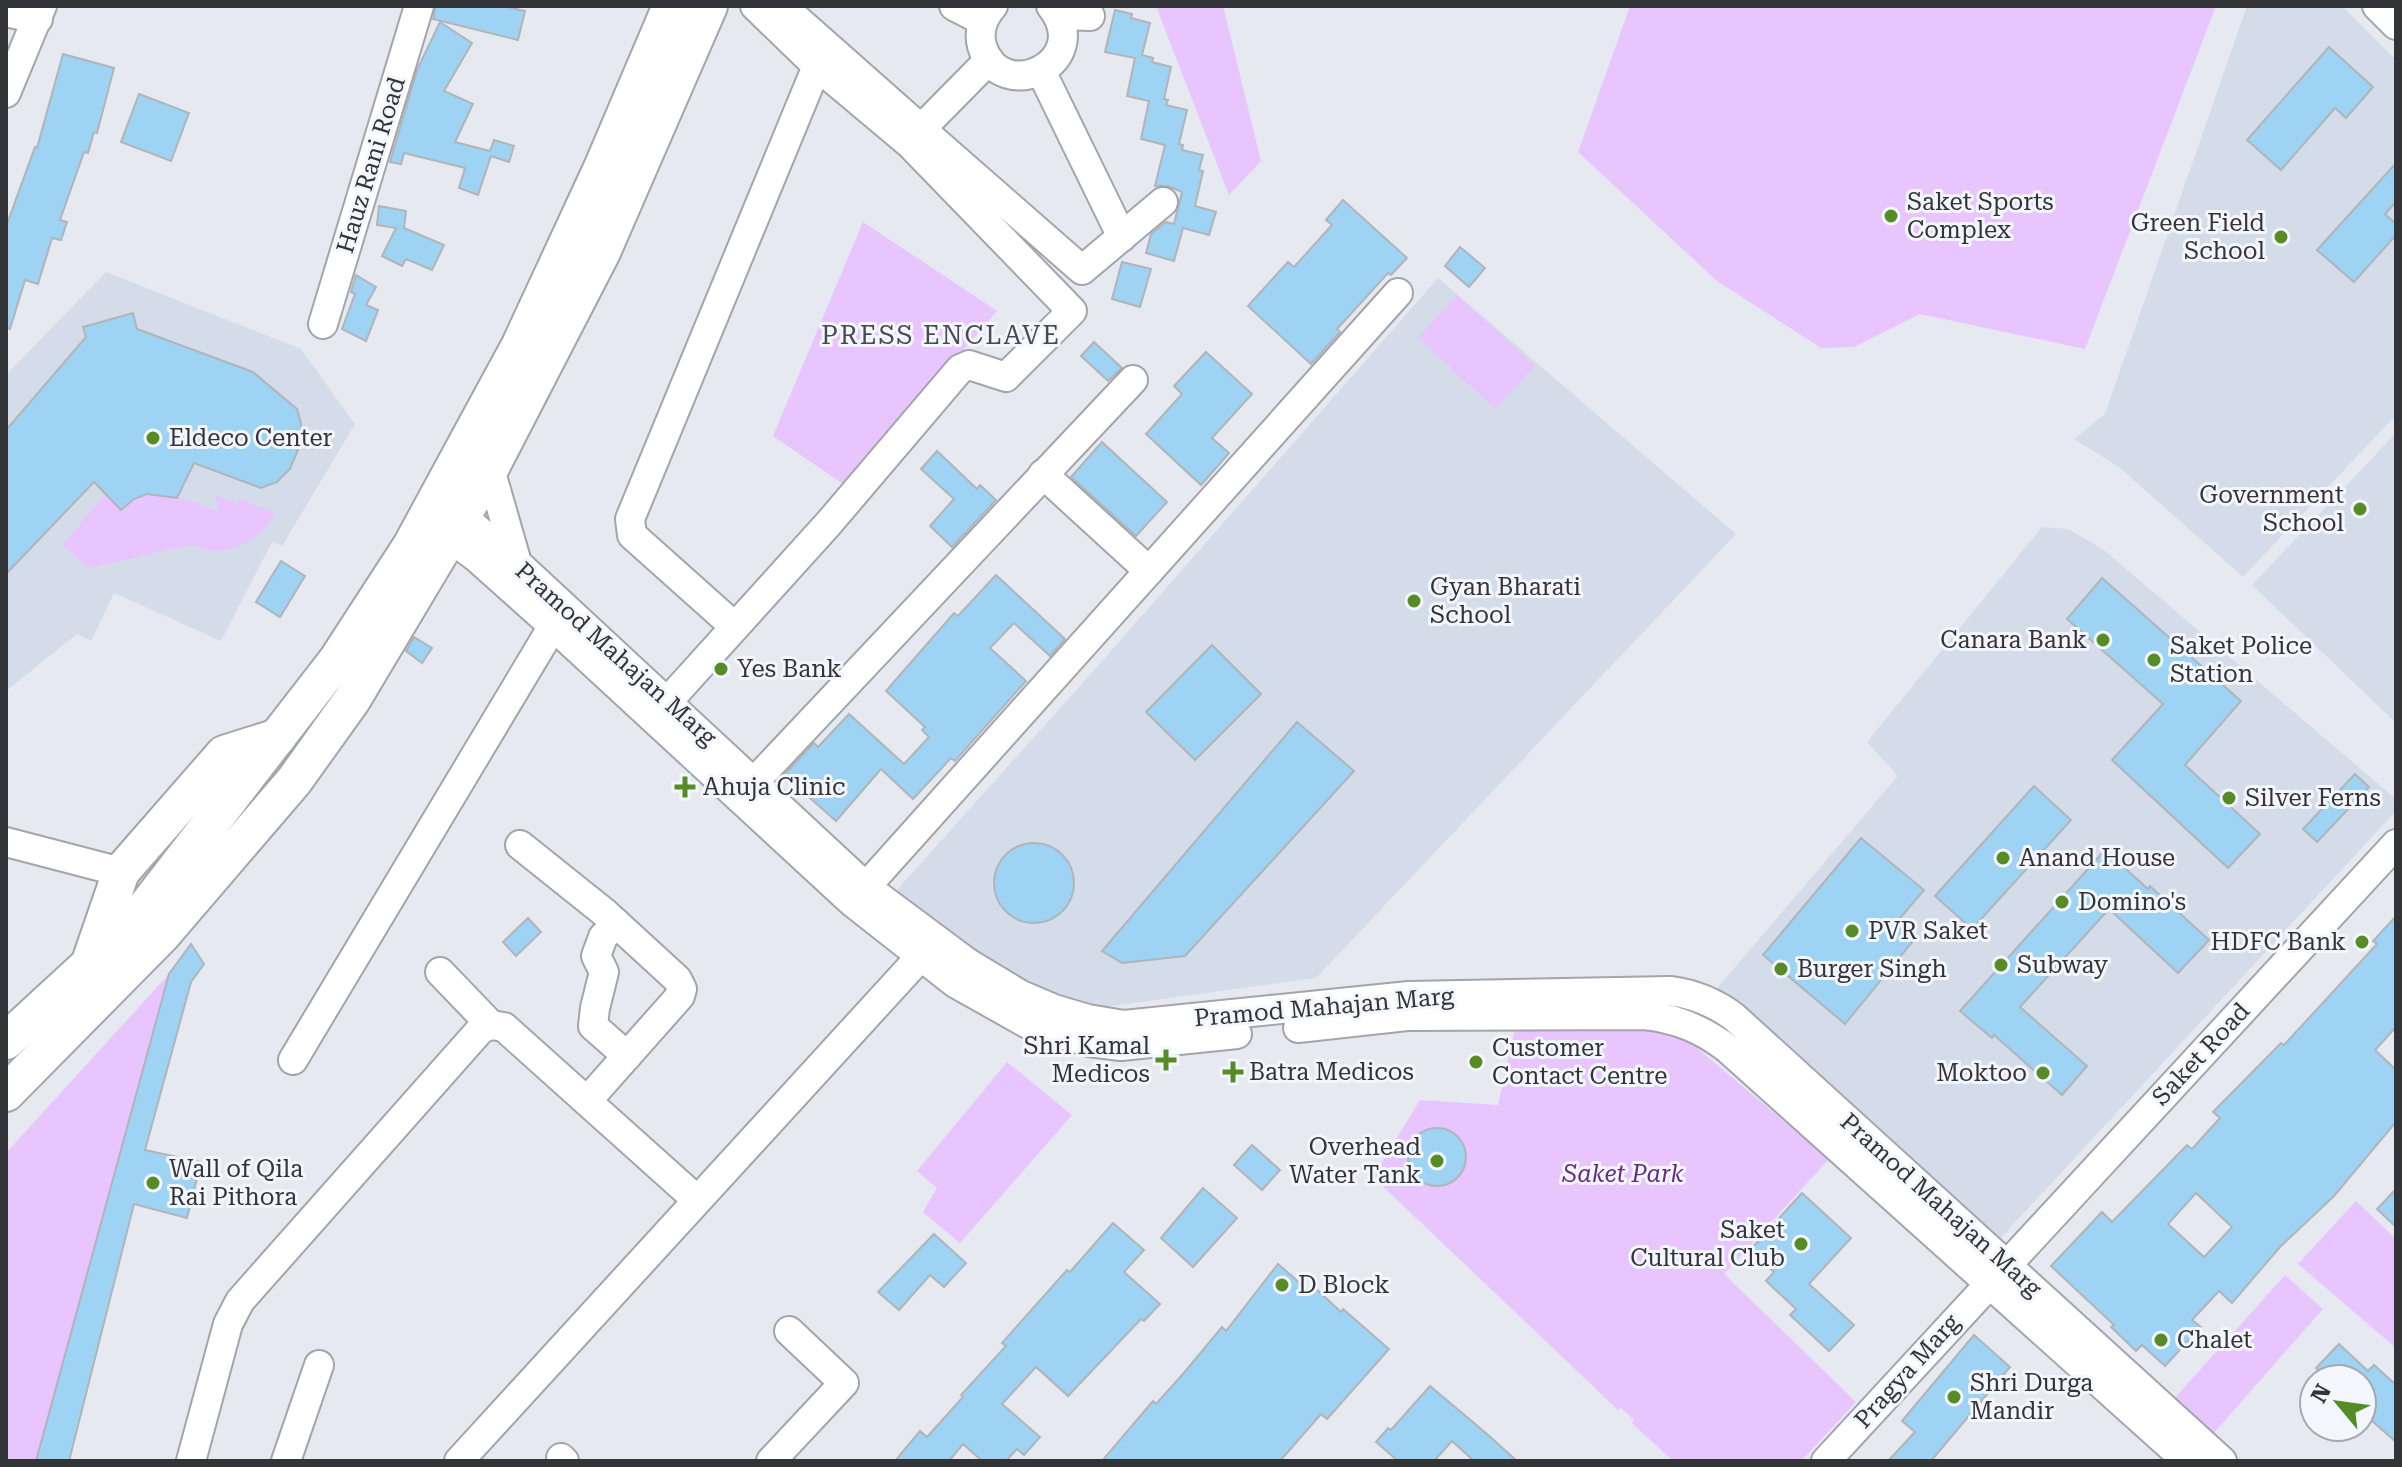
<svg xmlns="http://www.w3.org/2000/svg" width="2402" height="1467" viewBox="0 0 2402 1467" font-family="'Roboto Serif',serif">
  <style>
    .built { fill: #d5dce9 }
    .green { fill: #e8c5ff }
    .building { fill: #9ed3f3; stroke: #afb5b9; stroke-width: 2; fill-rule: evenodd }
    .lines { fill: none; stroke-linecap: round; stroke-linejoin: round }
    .minor-casing { stroke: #a2a5ab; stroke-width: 32 }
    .major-casing { stroke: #a2a5ab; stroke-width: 40 }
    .minor { stroke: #fff; stroke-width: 28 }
    .major { stroke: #fff; stroke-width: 36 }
    .poi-dot { fill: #568c26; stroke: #f3f7fd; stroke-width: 3 }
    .labels { text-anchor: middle; stroke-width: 6; stroke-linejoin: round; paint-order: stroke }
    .street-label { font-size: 24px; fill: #333437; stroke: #f3f7fd }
    .poi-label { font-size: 24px; fill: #333437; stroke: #f3f7fd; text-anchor: start }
    .park-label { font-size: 24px; font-style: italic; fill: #652a83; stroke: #f3f7fd }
    .neighbourhood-label { font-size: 26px; letter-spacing: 2px; fill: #474a4e; stroke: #f3f7fd }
  </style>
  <rect width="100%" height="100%" fill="#e6e9ef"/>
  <g class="built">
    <polygon points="2247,6 2342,6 2396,60 2396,415 2243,577 2119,467 2074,439 2105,414"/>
    <polygon points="106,272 301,349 355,424 282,546 272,542 221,641 114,593 91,641 77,634 6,691 6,375"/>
    <polygon points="1438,278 1736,534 1316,978 1105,1007 1026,985 969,951 896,891 1097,667"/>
    <polygon points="2396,433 2396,723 2252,585"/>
    <polygon points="2042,527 2068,529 2104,550 2396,799 2396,811 1998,1241 1713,993 1898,776 1867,742"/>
  </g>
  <g class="green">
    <polygon points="1156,6 1223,6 1261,161 1229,195"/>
    <polygon points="1630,6 2216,6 2085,349 1920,314 1854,347 1821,348 1717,281 1578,152"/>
    <polygon points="863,222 997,311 846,486 773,436"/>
    <polygon points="1457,295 1535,366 1495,409 1418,338"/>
    <path d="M106 494 121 510C154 482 182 499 218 511L215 494 239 505V498L275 514 265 529 247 543 228 550 213 551 191 545 88 568 62 545Z"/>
    <polygon points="169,974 36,1461 6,1461 6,1153"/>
    <polygon points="1517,1020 1596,1022 1679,1033 1829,1159 1724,1274 1856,1402 1801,1461 1673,1461 1632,1423 1634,1420 1621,1408 1618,1410 1373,1177 1420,1100 1498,1105"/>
    <polygon points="1007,1062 1072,1115 960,1243 923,1212 937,1188 917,1171"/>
    <polygon points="2356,1201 2396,1239 2396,1348 2298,1264"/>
    <polygon points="2285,1275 2323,1309 2212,1435 2173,1400"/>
  </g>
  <g class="building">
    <polygon points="436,6 503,6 525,11 518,40 433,19"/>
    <polygon points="1115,10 1132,14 1131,18 1150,23 1142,55 1153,58 1152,62 1171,67 1164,99 1168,100 1166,105 1187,110 1179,144 1183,145 1182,150 1203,155 1199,170 1203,171 1195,206 1216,212 1209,235 1183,228 1174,261 1146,253 1151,234 1166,222 1174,224 1182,192 1168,186 1155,186 1165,145 1141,139 1149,101 1127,96 1135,58 1105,52"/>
    <polygon points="440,22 472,43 444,91 473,104 455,142 490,151 494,140 514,146 509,162 491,156 478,195 459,188 465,168 404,153 401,164 390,162 417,70"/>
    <polygon points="2329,47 2373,87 2346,118 2335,108 2281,170 2247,140"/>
    <polygon points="63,54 114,68 97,133 94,132 88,153 84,152 60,220 67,222 61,240 52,238 38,284 25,280 10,329 6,328 6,227 35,147 37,148"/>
    <polygon points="139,94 189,113 171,161 121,142"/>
    <polygon points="2396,163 2396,202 2385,214 2396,224 2396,235 2354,282 2317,250"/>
    <polygon points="1343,200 1407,258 1391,275 1388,273 1337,329 1340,332 1311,364 1248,306 1288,262 1294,267 1332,225 1326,220"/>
    <polygon points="379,206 406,211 404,228 444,245 432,270 406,259 402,266 382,256 396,228 377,225"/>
    <polygon points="1460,247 1485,268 1469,287 1445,266"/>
    <polygon points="1122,262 1151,269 1140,307 1112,299"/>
    <polygon points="356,275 376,287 366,305 378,310 366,341 342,329 355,294 351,292"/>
    <polygon points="133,313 137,329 253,372 297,409 301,423 300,445 290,469 277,482 261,488 194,463 177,498 147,494 134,499 121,510 94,482 6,574 6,430 86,337 83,327"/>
    <polygon points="1094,342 1122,368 1108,381 1081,356"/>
    <polygon points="1206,352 1252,394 1212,438 1229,453 1201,485 1146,434 1182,394 1174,386"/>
    <polygon points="1102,442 1167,502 1136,536 1071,477"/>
    <polygon points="937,451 977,489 980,485 996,500 952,547 930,526 954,499 921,469"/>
    <polygon points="281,561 305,576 280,617 256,602"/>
    <polygon points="996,575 1065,639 1050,656 1014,623 990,648 1026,681 955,761 951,758 913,799 881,769 836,821 784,775 814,743 818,747 849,714 904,764 929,737 922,730 925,727 886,691 954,613 958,616"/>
    <polygon points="2102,578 2241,701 2185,765 2260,834 2228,868 2112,760 2163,704 2067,619"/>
    <polygon points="414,637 432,648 422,663 406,651"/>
    <polygon points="1212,645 1261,694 1195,760 1146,712"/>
    <polygon points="1297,722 1354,771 1185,956 1122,963 1102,951"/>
    <polygon points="2355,774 2369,787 2317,842 2303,829"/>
    <polygon points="2034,786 2071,820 1972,929 1935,896"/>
    <polygon points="1861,838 1924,890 1895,924 1914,940 1845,1024 1763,955"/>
    <circle cx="1034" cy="883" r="40"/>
    <polygon points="2105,850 2148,889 2150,886 2209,940 2178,973 2109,909 2020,1007 2087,1066 2062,1095 1994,1035 1992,1038 1960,1011"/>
    <path d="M2396 916V1027L2375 1050 2396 1070V1122L2334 1196 2280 1247 2232 1303 2219 1291 2192 1320 2201 1327 2165 1366 2142 1345 2136 1351 2111 1327 2114 1325 2051 1266 2102 1212 2112 1222 2187 1145 2192 1149 2220 1118 2213 1112 2281 1043 2284 1045 2377 944 2373 941ZM2196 1193 2232 1227 2204 1257 2168 1224Z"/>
    <polygon points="528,918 541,932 516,956 503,942"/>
    <polygon points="191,944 204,964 191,982 145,1150 201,1162 187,1218 134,1204 69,1461 36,1461 169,974"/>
    <circle cx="1437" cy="1157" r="29"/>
    <polygon points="1252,1145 1280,1170 1262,1190 1234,1165"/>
    <polygon points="1203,1188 1237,1218 1193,1267 1161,1238"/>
    <polygon points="2396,1189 2396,1227 2377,1209"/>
    <polygon points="1802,1193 1851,1238 1809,1284 1854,1325 1829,1351 1790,1315 1796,1309 1766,1281 1774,1272 1750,1250"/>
    <polygon points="1113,1223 1144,1250 1124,1272 1160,1304 1144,1321 1141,1319 1068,1396 1036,1367 1002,1404 1040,1437 1024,1455 1017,1449 1006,1461 982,1461 963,1444 949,1461 895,1461 920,1431 927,1437 963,1397 961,1395 1006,1346 1002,1343 1067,1270 1070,1272"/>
    <polygon points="934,1234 966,1263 944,1287 930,1275 899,1310 878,1292"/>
    <polygon points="1278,1264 1309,1291 1313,1286 1341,1312 1343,1309 1389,1349 1327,1419 1321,1414 1280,1461 1102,1461 1153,1401 1156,1404 1183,1374 1222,1327 1226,1331"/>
    <polygon points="1974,1335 2010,1367 1931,1461 1888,1461 1915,1432 1902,1421"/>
    <polygon points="2339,1344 2368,1371 2374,1365 2396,1385 2396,1442 2362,1412 2362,1379 2327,1379 2316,1368"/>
    <polygon points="1430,1386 1487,1434 1517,1461 1474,1461 1452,1441 1434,1461 1398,1461 1376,1442 1388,1428 1391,1430"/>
  </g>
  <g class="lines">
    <defs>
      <g id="minor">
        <polyline points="782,6 921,129 989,60"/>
        <polyline points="954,6 983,21"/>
        <path d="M993 6C983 17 978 31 982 46 1000 107 1096 63 1051 6"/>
        <polyline points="2377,6 2396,25"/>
        <polyline points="6,12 38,19"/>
        <polyline points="1058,15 1090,16"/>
        <polyline points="1041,71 1122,237"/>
        <polyline points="6,93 42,6"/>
        <polyline points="921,129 1082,270 1163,202"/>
        <polyline points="323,324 419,6"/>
        <polyline points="490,469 517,563"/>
        <polyline points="1043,474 1149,571"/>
        <path d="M447 508 463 517 517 563 866 887 968 963 1021 995 1054 1009 1088 1019 1124 1025 1409 996 1670 991C1694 994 1714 1002 1734 1017L2222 1461"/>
        <polyline points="434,526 477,558 553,626 852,902 955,983 1028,1024 1089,1042 1121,1046 1237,1034"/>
        <polyline points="735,627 632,535 630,519 817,66"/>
        <polyline points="669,700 829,523 960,369 969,365 1006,377 1072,311 910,144 817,66 755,6"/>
        <polyline points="755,781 1133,380"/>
        <polyline points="6,842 121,872"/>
        <polyline points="520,845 605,913 677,979 682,989 680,996 587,1101"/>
        <polyline points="855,899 1398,293"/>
        <polyline points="616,923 603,937 596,956 604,972 595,1008 593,1026 627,1056"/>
        <polyline points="440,972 491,1025"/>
        <path d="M1298 1028 1407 1016 1643 1015C1676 1018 1702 1029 1728 1049L2187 1461"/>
        <polyline points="293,1060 553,626"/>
        <polyline points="561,1458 564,1461"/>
        <polyline points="191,1461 228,1324 240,1301 481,1029 491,1025 504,1027 697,1200"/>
        <polyline points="286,1461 319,1365"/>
        <polyline points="459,1461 934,942"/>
        <polyline points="771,1461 844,1383 789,1331"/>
        <polyline points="1826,1461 2396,844"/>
      </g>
      <g id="major">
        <polyline points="91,959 121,872 224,754 278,737"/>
        <polyline points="6,1041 132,925 337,660 411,546 520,345 602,168 671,6"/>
        <polyline points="6,1093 162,935 294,781 352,700 490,469 602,252 709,6"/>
      </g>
    </defs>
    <use href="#minor" class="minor-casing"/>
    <use href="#major" class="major-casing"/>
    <use href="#minor" class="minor"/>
    <use href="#major" class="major"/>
  </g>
  <g class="poi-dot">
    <circle cx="1891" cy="216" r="8"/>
    <circle cx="2281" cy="237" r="8"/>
    <circle cx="153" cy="438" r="8"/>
    <circle cx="2360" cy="509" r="8"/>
    <circle cx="1414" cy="601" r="8"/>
    <circle cx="2103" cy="640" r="8"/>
    <circle cx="2154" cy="660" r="8"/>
    <circle cx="721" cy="669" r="8"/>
    <path d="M681 775h8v8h8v8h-8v8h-8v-8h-8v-8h8z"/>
    <circle cx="2229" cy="798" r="8"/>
    <circle cx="2003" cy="858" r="8"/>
    <circle cx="2062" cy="902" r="8"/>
    <circle cx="1852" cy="931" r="8"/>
    <circle cx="2362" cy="942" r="8"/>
    <circle cx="2001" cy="965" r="8"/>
    <circle cx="1781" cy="969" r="8"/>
    <path d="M1162 1048h8v8h8v8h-8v8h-8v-8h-8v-8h8z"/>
    <circle cx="1476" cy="1062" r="8"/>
    <path d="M1229 1060h8v8h8v8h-8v8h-8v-8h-8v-8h8z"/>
    <circle cx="2043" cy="1073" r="8"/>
    <circle cx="1437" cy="1161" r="8"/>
    <circle cx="153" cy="1183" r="8"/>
    <circle cx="1801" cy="1244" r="8"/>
    <circle cx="1282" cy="1285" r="8"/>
    <circle cx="2161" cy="1340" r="8"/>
    <circle cx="1954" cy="1397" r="8"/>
  </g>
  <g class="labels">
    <g class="street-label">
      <text transform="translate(371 165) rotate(-73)" y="8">Hauz Rani Road</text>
      <text transform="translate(616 654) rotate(42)" y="8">Pramod Mahajan Marg</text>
      <text transform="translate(1324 1007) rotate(-5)" y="8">Pramod Mahajan Marg</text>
      <text transform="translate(2201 1054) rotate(-47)" y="8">Saket Road</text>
      <text transform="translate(1941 1205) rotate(42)" y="8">Pramod Mahajan Marg</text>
      <text transform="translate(1907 1371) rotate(-48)" y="8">Pragya Marg</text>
    </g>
    <g class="poi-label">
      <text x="1907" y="210">Saket Sports<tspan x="1907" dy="28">Complex</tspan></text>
      <text x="2265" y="231" text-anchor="end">Green Field<tspan x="2265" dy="28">School</tspan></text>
      <text x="169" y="446">Eldeco Center</text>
      <text x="2344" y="503" text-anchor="end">Government<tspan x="2344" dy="28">School</tspan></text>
      <text x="1430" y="595">Gyan Bharati<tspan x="1430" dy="28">School</tspan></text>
      <text x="2087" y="648" text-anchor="end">Canara Bank</text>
      <text x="2170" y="654">Saket Police<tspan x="2170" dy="28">Station</tspan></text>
      <text x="737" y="677">Yes Bank</text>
      <text x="703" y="795">Ahuja Clinic</text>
      <text x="2245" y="806">Silver Ferns</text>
      <text x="2019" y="866">Anand House</text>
      <text x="2078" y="910">Domino's</text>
      <text x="1868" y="939">PVR Saket</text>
      <text x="2346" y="950" text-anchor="end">HDFC Bank</text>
      <text x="2017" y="973">Subway</text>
      <text x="1797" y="977">Burger Singh</text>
      <text x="1150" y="1054" text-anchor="end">Shri Kamal<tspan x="1150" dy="28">Medicos</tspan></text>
      <text x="1492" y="1056">Customer<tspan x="1492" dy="28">Contact Centre</tspan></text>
      <text x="1249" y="1080">Batra Medicos</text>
      <text x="2027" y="1081" text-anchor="end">Moktoo</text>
      <text x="1421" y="1155" text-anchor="end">Overhead<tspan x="1421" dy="28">Water Tank</tspan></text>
      <text x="169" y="1177">Wall of Qila<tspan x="169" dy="28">Rai Pithora</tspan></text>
      <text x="1785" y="1238" text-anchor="end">Saket<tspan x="1785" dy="28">Cultural Club</tspan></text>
      <text x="1298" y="1293">D Block</text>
      <text x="2177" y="1348">Chalet</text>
      <text x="1970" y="1391">Shri Durga<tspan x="1970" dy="28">Mandir</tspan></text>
    </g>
    <g class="park-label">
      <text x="1623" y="1182">Saket Park</text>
    </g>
    <g class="neighbourhood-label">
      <text x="941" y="344">PRESS ENCLAVE</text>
    </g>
  </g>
  <rect width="2402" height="1467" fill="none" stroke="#333437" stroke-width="16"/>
  <g transform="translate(2338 1403) rotate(299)"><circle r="38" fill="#f3f7fd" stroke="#a6a9ae" stroke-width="2"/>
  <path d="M0-6L14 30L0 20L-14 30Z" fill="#568c26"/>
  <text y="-12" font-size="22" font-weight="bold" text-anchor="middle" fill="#333437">N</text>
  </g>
</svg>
